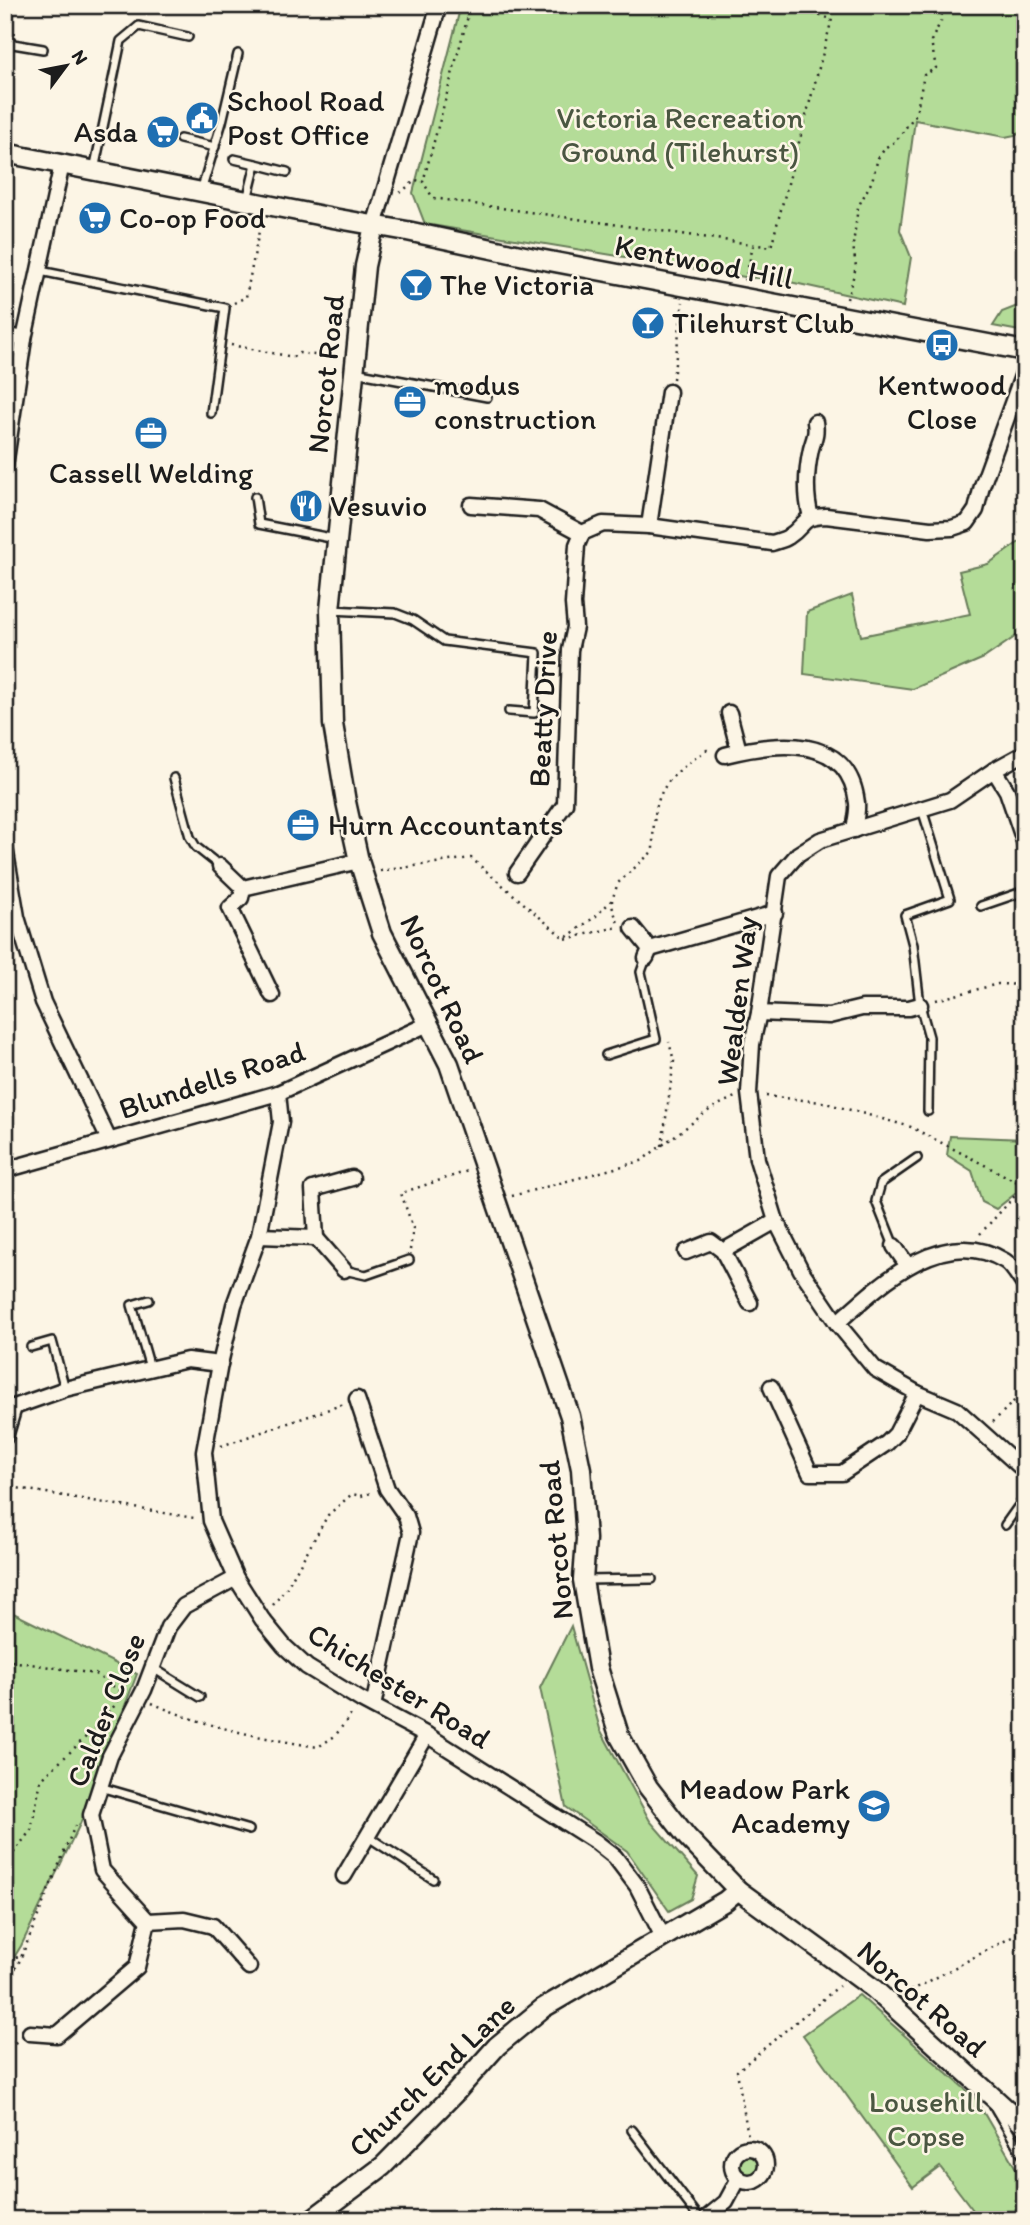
<svg xmlns="http://www.w3.org/2000/svg" width="1030" height="2225" viewBox="0 0 1030 2225" font-family="Itim,sans-serif">
  <style>
    .green { fill: #b4dc98; stroke: #687c5a; stroke-width: 2 }
    .lines { fill: none; stroke-linecap: round; stroke-linejoin: round }
    .service-casing { stroke: #1c1c1c; stroke-width: 12 }
    .minor-casing { stroke: #1c1c1c; stroke-width: 19 }
    .tertiary-casing { stroke: #1c1c1c; stroke-width: 23 }
    .path { stroke: #1c1c1c; stroke-width: 2.5; stroke-dasharray: 2 5; stroke-linecap: butt }
    .service { stroke: #fcf5e5; stroke-width: 7 }
    .minor { stroke: #fcf5e5; stroke-width: 14 }
    .tertiary { stroke: #fcf5e5; stroke-width: 18 }
    .labels { text-anchor: middle; stroke-width: 5; stroke-linejoin: round; paint-order: stroke }
    .poi-label { font-size: 30px; fill: #1c1c1c; stroke: #fcf5e5; text-anchor: start }
    .park-label { font-size: 30px; fill: #4a5641; stroke: #fcf5e5 }
    .street-label { font-size: 30px; fill: #1c1c1c; stroke: #fcf5e5 }
  </style>
  <rect width="100%" height="100%" fill="#fcf5e5"/>
  <filter id="ink" filterUnits="userSpaceOnUse"><feTurbulence type="fractalNoise" baseFrequency=".0143" numOctaves="2"/><feDisplacementMap in="SourceGraphic" scale="14" xChannelSelector="R" yChannelSelector="G"/><feConvolveMatrix kernelMatrix="1 2 1 2 8 2 1 2 1" color-interpolation-filters="sRGB"/></filter>
  <g filter="url(#ink)">
    <g class="green">
      <polygon points="461,5 1025,5 1025,133 1005,137 915,120 900,230 911,257 903,307 781,280 745,277 425,224 413,193"/>
      <polygon points="1025,303 1025,332 993,326 1002,312"/>
      <polygon points="1025,538 1025,630 984,658 913,689 804,674 807,612 852,595 861,636 970,614 959,571 988,564"/>
      <polygon points="950,1136 1025,1139 1025,1186 996,1209 982,1202 972,1171 947,1155"/>
      <polygon points="5,1609 137,1674 80,1824 21,1946 5,1972"/>
      <polygon points="571,1626 600,1729 650,1821 698,1876 691,1899 669,1911 627,1851 566,1807 540,1688"/>
      <polygon points="859,1995 975,2098 1025,2184 1025,2220 976,2220 976,2214 940,2167 913,2187 803,2035"/>
      <circle cx="749" cy="2165" r="17"/>
    </g>
    <g class="lines">
      <defs>
        <g id="service">
          <polyline points="5,52 7,43 43,49"/>
          <polyline points="180,139 215,147"/>
          <polyline points="234,159 256,164"/>
          <polyline points="94,170 121,41 139,26 188,37"/>
          <polyline points="201,191 222,122 238,54"/>
          <polyline points="247,200 256,164 287,172"/>
          <polyline points="40,271 225,308 211,413"/>
          <polyline points="355,372 487,397"/>
          <polyline points="255,497 259,524 336,539"/>
          <polyline points="330,610 395,613 413,620 444,641 537,653 534,713 509,711"/>
          <polyline points="174,778 190,837 196,847 220,866"/>
          <polyline points="922,809 950,899 905,915 913,945 920,1005 929,1037 928,1111"/>
          <polyline points="981,906 1025,891"/>
          <polyline points="606,1055 656,1039 641,972 646,958"/>
          <polyline points="894,1246 876,1201 881,1183 917,1158"/>
          <polyline points="344,1270 366,1275 409,1260"/>
          <polyline points="149,1300 132,1305 150,1368"/>
          <polyline points="31,1347 52,1341 65,1389"/>
          <polyline points="1005,1525 1025,1497"/>
          <polyline points="584,1580 652,1579"/>
          <polyline points="153,1668 200,1697"/>
          <polyline points="100,1787 249,1830"/>
          <polyline points="367,1836 433,1879"/>
          <polyline points="995,2108 1025,2159"/>
          <polyline points="632,2130 701,2220"/>
        </g>
        <g id="minor">
          <polyline points="374,226 439,5"/>
          <polyline points="5,335 24,339"/>
          <polyline points="5,466 24,339 62,164"/>
          <path d="M471 505 539 510 582 533 603 524 649 526 772 543C777 541 784 540 788 537 807 525 799 517 826 516L930 529 952 528 967 523 976 510 982 486 1025 368"/>
          <path d="M811 517C805 495 806 472 811 449 814 438 817 434 815 422"/>
          <polyline points="649,526 669,392"/>
          <polyline points="729,713 739,751"/>
          <polyline points="1025,753 994,770 950,800 820,840 798,854 779,876 759,1013 752,1044 749,1093 757,1159 776,1221 801,1270 837,1323 875,1369 917,1393 957,1410 1025,1471"/>
          <path d="M725 755C776 742 849 733 857 803 858 812 855 822 854 830"/>
          <polyline points="994,770 1007,791 1025,844"/>
          <polyline points="5,847 17,917 43,1002 109,1140"/>
          <polyline points="220,866 243,888 359,861"/>
          <polyline points="517,873 565,804 570,650 575,627 573,604 577,545 582,533"/>
          <polyline points="243,888 241,898 230,908 272,995"/>
          <polyline points="633,928 650,949 646,958"/>
          <polyline points="650,949 775,913"/>
          <polyline points="759,1013 829,1016 862,1008 909,1008 920,1005"/>
          <polyline points="278,1093 281,1122 259,1236 234,1305 220,1364 204,1452 211,1521 236,1578 262,1619 284,1646 307,1667 361,1700 427,1735 596,1842 615,1857 637,1886 663,1937"/>
          <polyline points="5,1170 278,1093 428,1024"/>
          <polyline points="259,1236 316,1238 313,1189 352,1178"/>
          <polyline points="316,1238 344,1270"/>
          <polyline points="894,1246 908,1266"/>
          <polyline points="723,1251 776,1221"/>
          <polyline points="686,1252 711,1242 723,1251 750,1303"/>
          <path d="M837 1323C880 1284 944 1223 1005 1261 1013 1266 1019 1278 1025 1286"/>
          <polyline points="771,1387 810,1473 842,1473 887,1443 896,1434 917,1393"/>
          <polyline points="357,1399 387,1489 406,1516 411,1533 373,1706"/>
          <polyline points="5,1407 14,1407 65,1389 187,1360 220,1364"/>
          <polyline points="5,1437 14,1407"/>
          <polyline points="344,1876 427,1735"/>
          <polyline points="148,1921 184,1919 213,1926 249,1967"/>
          <polyline points="30,2033 57,2035 137,1967 148,1921 102,1870 91,1815 110,1756 144,1690 168,1627 184,1606 236,1578"/>
          <circle cx="749" cy="2165" r="17"/>
          <polyline points="704,2220 726,2202 739,2178"/>
        </g>
        <g id="tertiary">
          <polyline points="5,153 333,218 407,231 539,259 1025,351"/>
          <polyline points="374,226 365,266 330,610 333,724 346,802 359,861 382,933 449,1064 570,1416 581,1469 586,1539 583,1580 598,1668 619,1735 648,1787 687,1837 738,1890 874,1989 1025,2126"/>
          <polyline points="311,2220 383,2166 456,2092 497,2046 543,2008 725,1901 738,1890"/>
        </g>
      </defs>
      <use href="#service" class="service-casing"/>
      <use href="#minor" class="minor-casing"/>
      <use href="#tertiary" class="tertiary-casing"/>
      <g class="path">
        <polyline points="471,5 423,182 433,198 771,247 832,19 782,5"/>
        <polyline points="400,193 416,180 423,182"/>
        <polyline points="745,281 753,246"/>
        <polyline points="847,299 856,267 853,245 858,207 872,181 878,158 886,147 896,141 916,114 924,75 936,68 931,41 941,21 943,5"/>
        <polyline points="234,303 246,297 261,221"/>
        <polyline points="231,345 293,357 299,353 337,358"/>
        <polyline points="673,379 683,302"/>
        <polyline points="380,871 471,858 565,939 618,927"/>
        <polyline points="612,900 612,906 618,923"/>
        <path d="M567 937 596 916 612 900 618 883 653 851C653 795 660 781 707 750L712 751"/>
        <polyline points="936,1000 998,984 1025,985"/>
        <polyline points="766,1096 822,1102 911,1127 1025,1186"/>
        <polyline points="662,1146 674,1061 669,1042"/>
        <polyline points="512,1196 641,1161 712,1108 735,1097"/>
        <polyline points="980,1234 1025,1185"/>
        <polyline points="410,1250 413,1228 401,1193 468,1171"/>
        <polyline points="993,1422 1025,1390"/>
        <polyline points="221,1446 344,1404"/>
        <polyline points="5,1486 194,1518"/>
        <polyline points="273,1605 287,1587 328,1515 352,1494 361,1496 371,1493"/>
        <polyline points="5,1660 95,1674 120,1691 128,1688"/>
        <path d="M152 1703C205 1727 261 1738 318 1747L335 1736 352 1713"/>
        <polyline points="5,1864 31,1830 41,1780 91,1732 116,1704 120,1691"/>
        <polyline points="5,1948 20,1960"/>
        <polyline points="5,1987 20,1960 76,1823"/>
        <polyline points="905,1994 1025,1930"/>
        <polyline points="5,2035 13,2044 19,2040"/>
        <polyline points="750,2148 737,2071 839,1986"/>
      </g>
      <use href="#service" class="service"/>
      <use href="#minor" class="minor"/>
      <use href="#tertiary" class="tertiary"/>
    </g>
  </g>
  <defs>
    <symbol id="civic-disc" viewBox="-11 -11 22 22"><circle r="9.5" fill="#1f6fb2" stroke="#fcf5e5"/><path d="M-.6-6.5H3V-4.5H.6V-3L4-1V1h2V6H-6V1h2V-1L-.6-3ZM-1.2 2.5V6h2.4V2.5Z" fill="#fff"/></symbol>
    <symbol id="supermarket-disc" viewBox="-11 -11 22 22"><circle r="9.5" fill="#1f6fb2" stroke="#fcf5e5"/><path d="M-6-5.5h2.5l.6 2H6L4.5 2H-2.5L-4.4-4H-6ZM-1.5 3.2a1.3 1.3 0 1 0 .1 0ZM3 3.2a1.3 1.3 0 1 0 .1 0Z" fill="#fff"/></symbol>
    <symbol id="bar-disc" viewBox="-11 -11 22 22"><circle r="9.5" fill="#1f6fb2" stroke="#fcf5e5"/><path d="M-6-5H6L.8 .8V4.5H3.5V6h-7V4.5H-.8V.8Z" fill="#fff"/></symbol>
    <symbol id="bus-disc" viewBox="-11 -11 22 22"><circle r="9.5" fill="#1f6fb2" stroke="#fcf5e5"/><path d="M-5-6H5V4H4V6H2V4H-2V6H-4V4H-5ZM-3.5-4V0h7V-4ZM-3.5 1.2v1.5H-2V1.2ZM2 1.2v1.5H3.5V1.2Z" fill="#fff"/></symbol>
    <symbol id="office-disc" viewBox="-11 -11 22 22"><circle r="9.5" fill="#1f6fb2" stroke="#fcf5e5"/><path d="M-6-3h4V-5.5h4V-3h4V5H-6ZM-1-4.5V-3h2v-1.5ZM-6 0V1H6V0Z" fill="#fff"/></symbol>
    <symbol id="restaurant-disc" viewBox="-11 -11 22 22"><circle r="9.5" fill="#1f6fb2" stroke="#fcf5e5"/><path d="M-5-6h1v4h1v-4h1v4h1v-4h1v5L-1.5 .5V6h-2V.5L-5-1ZM5-6V6H3V1.5H1.5Q1.5-4 5-6Z" fill="#fff"/></symbol>
    <symbol id="school-disc" viewBox="-11 -11 22 22"><circle r="9.5" fill="#1f6fb2" stroke="#fcf5e5"/><path d="M0-5L7-2L0 1L-7-2ZM-4 1L0 2.5L4 1V4Q0 6-4 4Z" fill="#fff"/></symbol>
  </defs>
  <g fill-rule="evenodd">
    <use href="#civic-disc" x="183" y="99" width="38" height="38"/>
    <use href="#supermarket-disc" x="144" y="113" width="38" height="38"/>
    <use href="#supermarket-disc" x="76" y="199" width="38" height="38"/>
    <use href="#bar-disc" x="397" y="266" width="38" height="38"/>
    <use href="#bar-disc" x="629" y="304" width="38" height="38"/>
    <use href="#bus-disc" x="923" y="326" width="38" height="38"/>
    <use href="#office-disc" x="391" y="383" width="38" height="38"/>
    <use href="#office-disc" x="132" y="414" width="38" height="38"/>
    <use href="#restaurant-disc" x="287" y="487" width="38" height="38"/>
    <use href="#office-disc" x="284" y="806" width="38" height="38"/>
    <use href="#school-disc" x="855" y="1787" width="38" height="38"/>
  </g>
  <g class="labels">
    <g class="poi-label">
      <text x="227" y="111">School Road<tspan x="227" dy="34">Post Office</tspan></text>
      <text x="138" y="142" text-anchor="end">Asda</text>
      <text x="119" y="228">Co-op Food</text>
      <text x="440" y="295">The Victoria</text>
      <text x="672" y="333">Tilehurst Club</text>
      <text x="434" y="395">modus<tspan x="434" dy="34">construction</tspan></text>
      <text x="942" y="395" text-anchor="middle">Kentwood<tspan x="942" dy="34">Close</tspan></text>
      <text x="151" y="483" text-anchor="middle">Cassell Welding</text>
      <text x="330" y="516">Vesuvio</text>
      <text x="328" y="835">Hurn Accountants</text>
      <text x="850" y="1799" text-anchor="end">Meadow Park<tspan x="850" dy="34">Academy</tspan></text>
    </g>
    <g class="park-label">
      <text x="680" y="128">Victoria Recreation<tspan x="680" dy="34">Ground (Tilehurst)</tspan></text>
      <text x="926" y="2112">Lousehill<tspan x="926" dy="34">Copse</tspan></text>
    </g>
    <g class="street-label">
      <text transform="translate(704 262) rotate(11)" y="10">Kentwood Hill</text>
      <text transform="translate(326 374) rotate(-84)" y="10">Norcot Road</text>
      <text transform="translate(543 709) rotate(-87)" y="10">Beatty Drive</text>
      <text transform="translate(442 989) rotate(65)" y="10">Norcot Road</text>
      <text transform="translate(737 1001) rotate(-83)" y="10">Wealden Way</text>
      <text transform="translate(212 1080) rotate(-18)" y="10">Blundells Road</text>
      <text transform="translate(556 1540) rotate(-95)" y="10">Norcot Road</text>
      <text transform="translate(399 1686) rotate(32)" y="10">Chichester Road</text>
      <text transform="translate(106 1710) rotate(-68)" y="10">Calder Close</text>
      <text transform="translate(922 1999) rotate(41)" y="10">Norcot Road</text>
      <text transform="translate(432 2076) rotate(-44)" y="10">Church End Lane</text>
    </g>
  </g>
  <rect width="1030" height="2225" fill="none" stroke="#fcf5e5" stroke-width="28"/>
  <rect x="14" y="14" width="1002" height="2197" fill="none" stroke="#1c1c1c" stroke-width="2.5" filter="url(#ink)"/>
  <g transform="translate(66 66) rotate(58)" stroke="#fcf5e5" stroke-width="5" paint-order="stroke">
  <path d="M0-5L12 26L0 18L-12 26Z" fill="#1c1c1c"/>
  <text y="-10" font-size="19" font-weight="bold" text-anchor="middle" fill="#1c1c1c">N</text>
  </g>
</svg>
